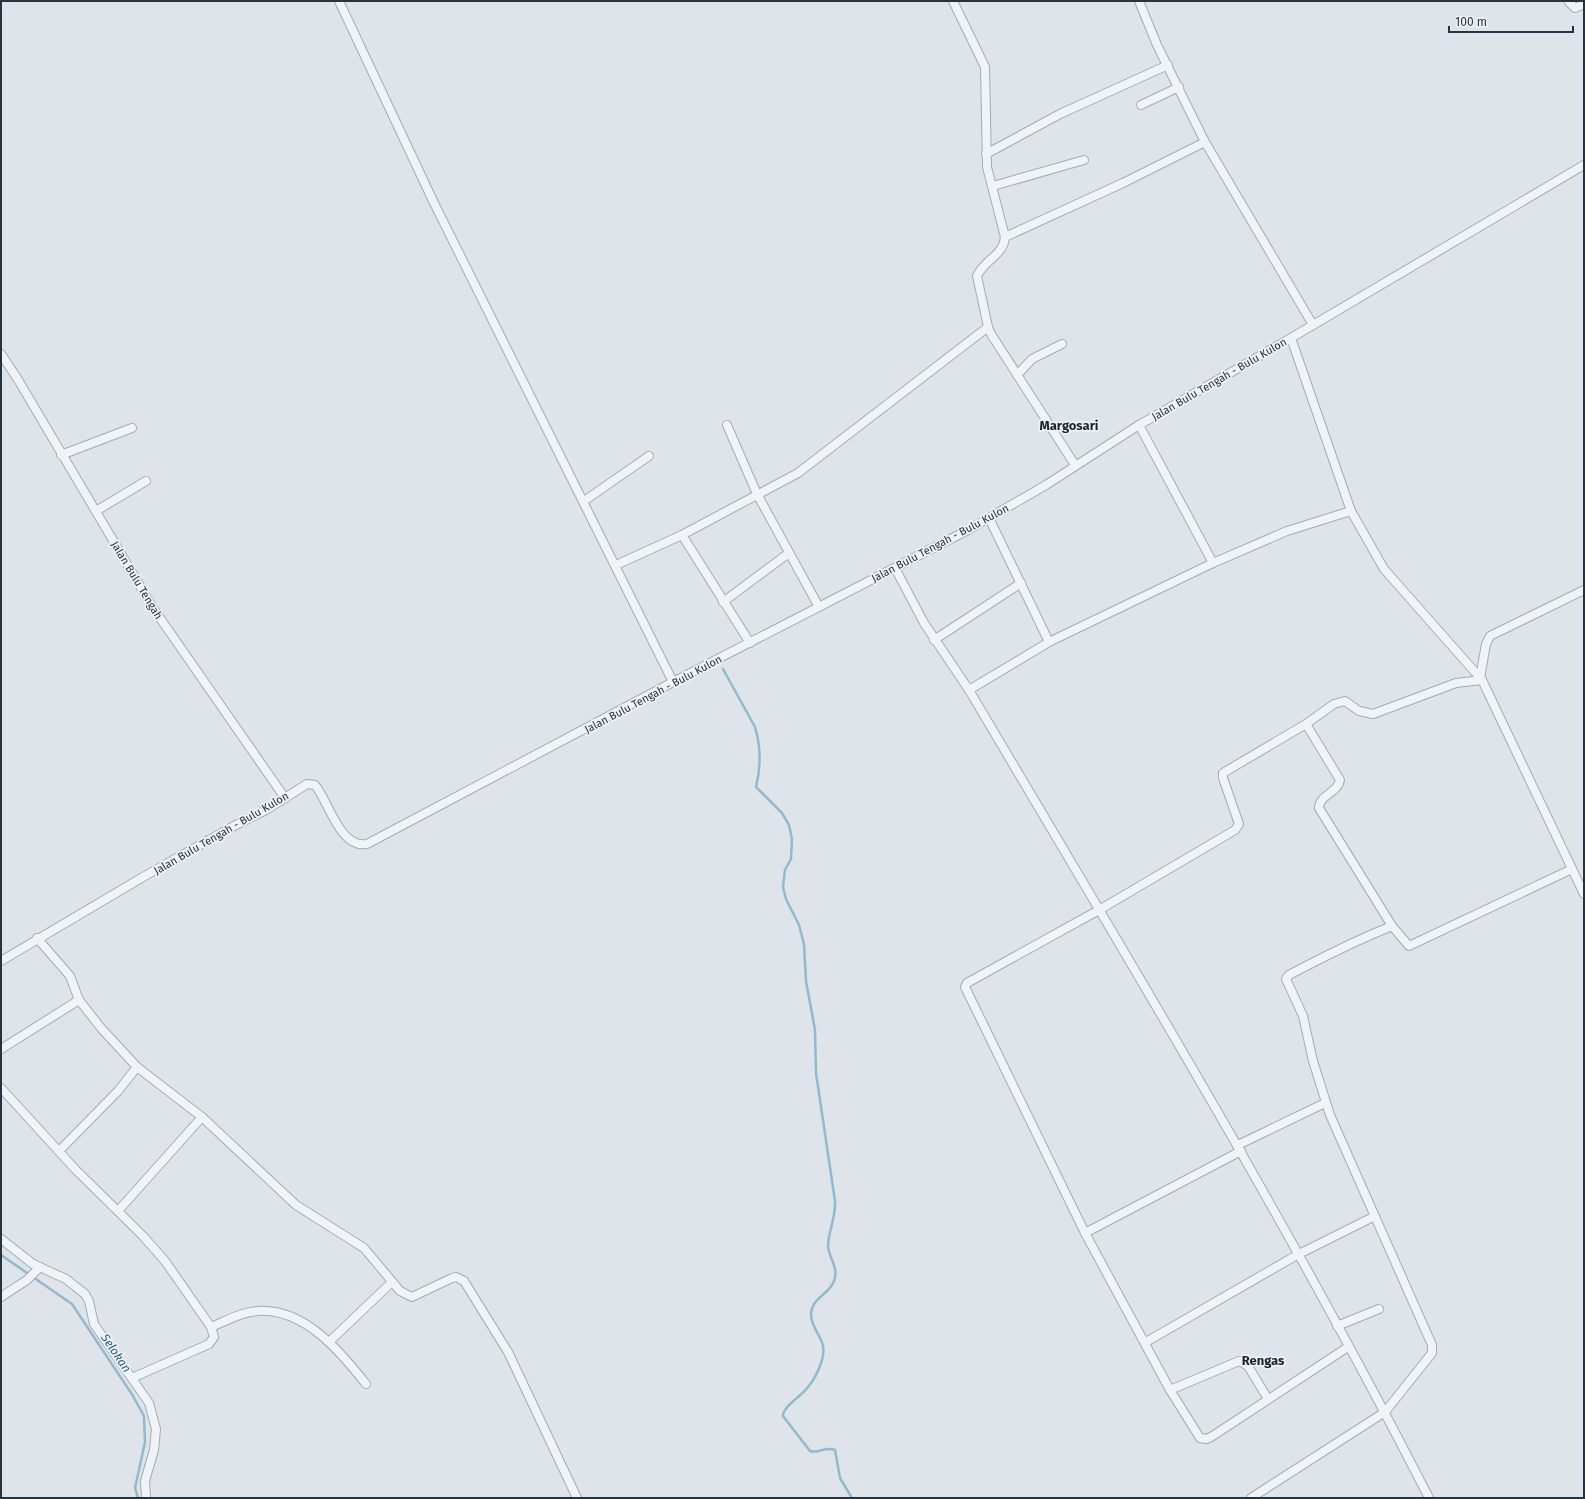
<svg xmlns="http://www.w3.org/2000/svg" width="1585" height="1499" viewBox="0 0 1585 1499" font-family="'Fira Sans',sans-serif">
  <style>
    .lines { fill: none; stroke-linecap: round; stroke-linejoin: round }
    .stream { stroke: #95b9cc; stroke-width: 2.5 }
    .minor-casing { stroke: #a3acb3; stroke-width: 10 }
    .minor { stroke: #f1f4f7; stroke-width: 8 }
    .labels { text-anchor: middle; stroke-width: 3.5; stroke-linejoin: round; paint-order: stroke }
    .street-label { font-size: 11px; fill: #253441; stroke: #edf2f6 }
    .water-label { font-size: 12px; font-style: italic; fill: #2c5a78; stroke: #edf2f6 }
    .quarter-label { font-size: 13px; font-weight: bold; fill: #182531; stroke: #edf2f6 }
  </style>
  <rect width="100%" height="100%" fill="#dee4e9"/>
  <g class="lines">
    <g class="stream">
      <path d="M723 669 755 727C761 747 761 767 756 787L782 813 789 825 792 839 791 859 785 870 783 887 786 899 799 925 804 944 806 981 815 1030 816 1073 835 1201C836 1219 828 1231 828 1246 829 1259 839 1267 834 1281 829 1295 812 1297 811 1314 811 1333 830 1339 821 1363 818 1372 814 1380 808 1387 802 1396 783 1406 783 1416L810 1451C818 1454 826 1446 835 1450L840 1478 852 1498"/>
      <polyline points="1,1255 72,1304 133,1396 144,1416 145,1442 135,1488 138,1498"/>
    </g>
    <defs>
      <g id="minor">
        <polyline points="339,1 434,203 673,682"/>
        <path d="M953 1 985 67 987 167 1005 237C1004 255 984 260 977 276L988 327 991 334 1075 465"/>
        <polyline points="1139,1 1157,45 1205,142 1313,325"/>
        <polyline points="1568,1 1575,8 1584,4"/>
        <polyline points="1141,105 1179,87"/>
        <polyline points="986,154 1060,114 1168,65"/>
        <polyline points="993,186 1084,160"/>
        <polyline points="1005,237 1123,183 1205,142"/>
        <polyline points="1291,338 1351,511 1384,569 1482,680 1584,894"/>
        <polyline points="1,354 17,378 153,608 285,798"/>
        <polyline points="1017,375 1032,359 1062,344"/>
        <polyline points="727,425 757,494 819,607"/>
        <polyline points="1139,425 1213,563"/>
        <polyline points="61,455 132,428"/>
        <polyline points="584,501 649,456"/>
        <polyline points="96,511 146,481"/>
        <polyline points="989,518 1049,642"/>
        <polyline points="682,535 750,643"/>
        <polyline points="616,565 682,535 798,473 988,327"/>
        <path d="M895 568 924 623 969 690C1127 957 1288 1222 1429 1498"/>
        <polyline points="723,602 789,553"/>
        <polyline points="934,640 1021,583"/>
        <polyline points="1480,678 1486,644 1490,636 1584,590"/>
        <polyline points="969,690 1049,642 1213,563 1287,531 1351,511"/>
        <path d="M1306 724 1340 780C1338 793 1319 795 1319 808L1392 926 1409 946 1572 869"/>
        <polyline points="37,938 70,976 79,1000 101,1028 137,1067 202,1117 296,1205 364,1248 400,1291 412,1297 452,1278 456,1277 464,1281 508,1352 577,1498"/>
        <path d="M1 961 143 877 230 828 266 810 307 784 315 785C329 802 340 849 367 844L673 682 968 530 1046 485 1139 425 1291 338 1584 165"/>
        <polyline points="1,1049 79,1000"/>
        <polyline points="1,1088 75,1169 143,1236 165,1261 211,1327 214,1337 209,1344 132,1378"/>
        <polyline points="1238,1145 1325,1103"/>
        <polyline points="59,1151 118,1091 137,1067"/>
        <polyline points="118,1211 202,1117"/>
        <polyline points="1085,1233 1241,1151"/>
        <polyline points="1,1239 33,1264 66,1279 85,1294 89,1301 94,1324 149,1403 156,1429 154,1450 145,1481 146,1498"/>
        <polyline points="1,1297 27,1280 40,1267"/>
        <polyline points="1337,1326 1379,1309"/>
        <path d="M211 1327C226 1321 241 1312 258 1311 304 1308 340 1351 366 1384"/>
        <polyline points="329,1342 392,1282"/>
        <polyline points="1146,1342 1297,1255 1375,1216"/>
        <polyline points="1348,1347 1211,1437 1206,1439 1200,1438 1170,1390 1085,1233 965,987 967,983 1099,910 1235,830 1239,824 1223,778 1223,773 1306,724 1334,704 1345,701 1359,711 1373,714 1456,683 1482,680"/>
        <polyline points="1170,1390 1239,1361 1248,1366 1268,1399"/>
        <path d="M1251 1498 1385 1412 1432 1353V1345L1330 1115 1313 1061 1303 1016 1286 979 1289 975C1323 957 1357 940 1392 926"/>
      </g>
    </defs>
    <use href="#minor" class="minor-casing"/>
    <use href="#minor" class="minor"/>
  </g>
  <g class="labels">
    <g class="street-label">
      <text transform="translate(1219 379) rotate(-30)" y="4">Jalan Bulu Tengah - Bulu Kulon</text>
      <text transform="translate(940 543) rotate(-28)" y="4">Jalan Bulu Tengah - Bulu Kulon</text>
      <text transform="translate(137 580) rotate(59)" y="4">Jalan Bulu Tengah</text>
      <text transform="translate(653 694) rotate(-28)" y="4">Jalan Bulu Tengah - Bulu Kulon</text>
      <text transform="translate(221 833) rotate(-30)" y="4">Jalan Bulu Tengah - Bulu Kulon</text>
    </g>
    <g class="water-label">
      <text transform="translate(116 1353) rotate(56)" y="4">Selokan</text>
    </g>
    <g class="quarter-label">
      <text x="1069" y="430">Margosari</text>
      <text x="1263" y="1365">Rengas</text>
    </g>
  </g>
  <rect width="1585" height="1499" fill="none" stroke="#253441" stroke-width="4"/>
  <path d="M1449 26v6h124v-6" fill="none" stroke="#253441" stroke-width="2"/>
  <text x="1455" y="26" font-size="12" fill="#253441" stroke="#edf2f6" stroke-width="3" paint-order="stroke">100 m</text>
</svg>
